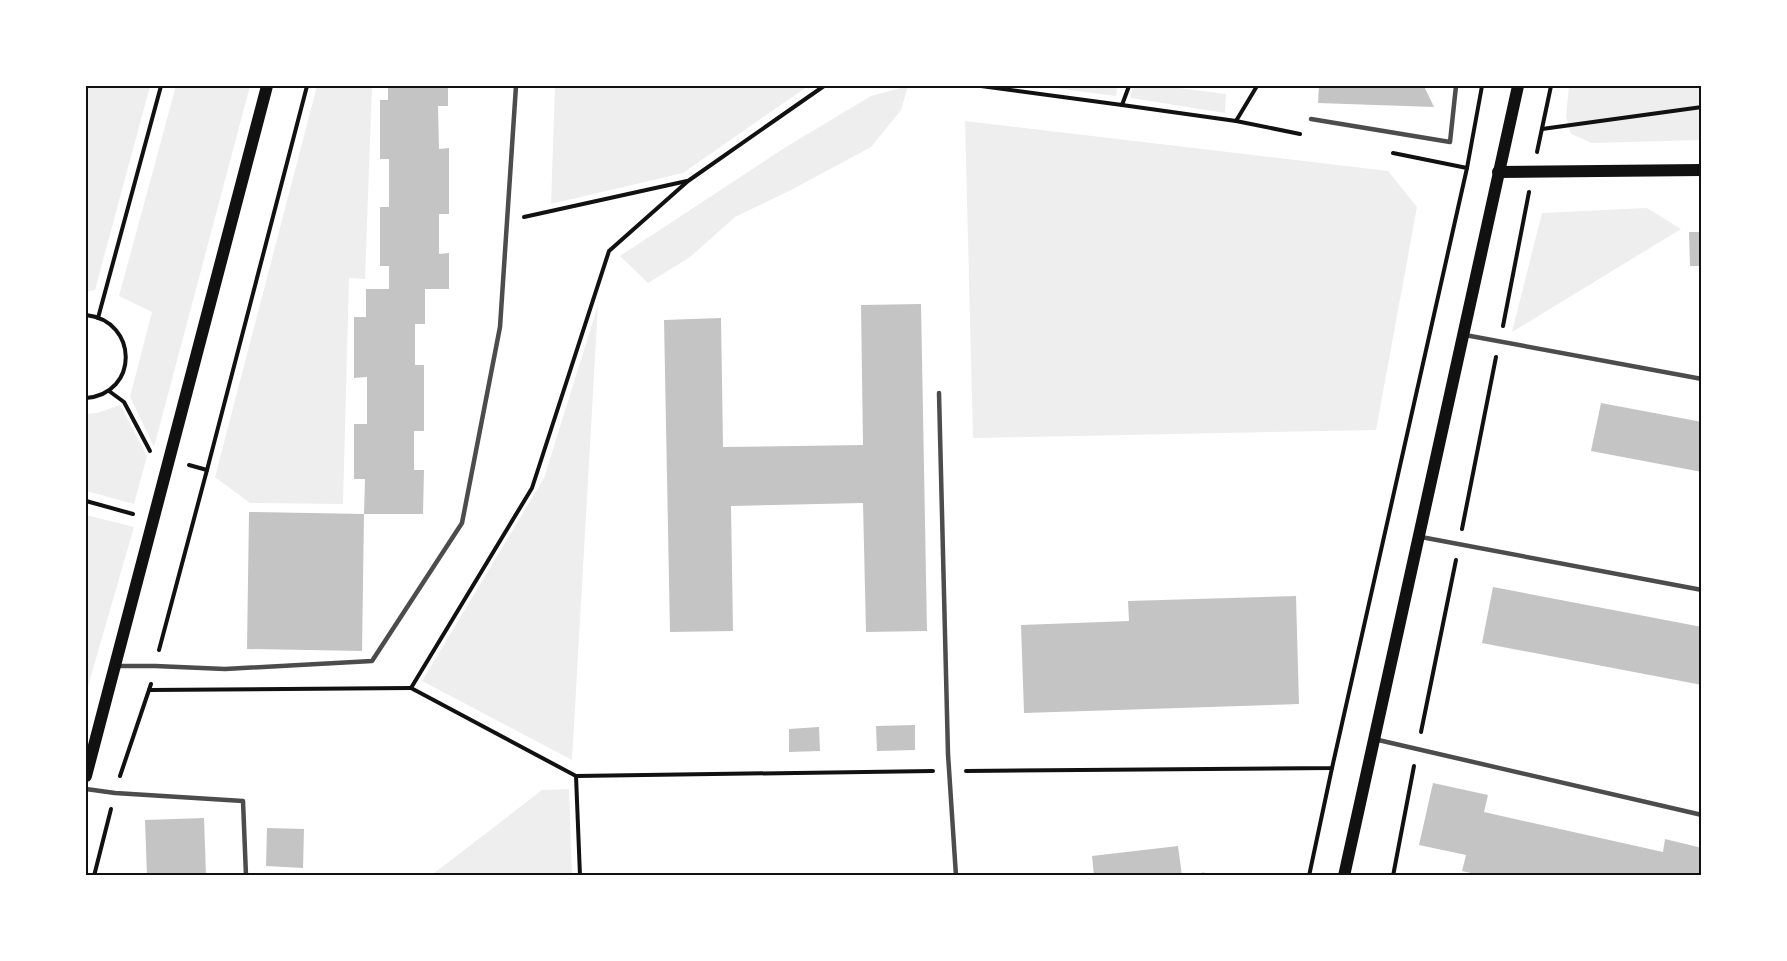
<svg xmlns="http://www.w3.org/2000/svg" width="1787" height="961" viewBox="0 0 1787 961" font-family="'Libre Baskerville',serif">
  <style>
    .green { fill: #eee }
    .building { fill: #c4c4c4 }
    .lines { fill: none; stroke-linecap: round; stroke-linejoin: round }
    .path { stroke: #111; stroke-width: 4 }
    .service { stroke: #4c4c4c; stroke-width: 4.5 }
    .secondary { stroke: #111; stroke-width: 12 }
    .neatline { fill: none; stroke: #111; stroke-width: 2 }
  </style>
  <rect width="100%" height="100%" fill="#fff"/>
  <g class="green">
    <polygon points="86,86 150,86 95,290 86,292"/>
    <polygon points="176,86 250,86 154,447 130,397 152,312 119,296"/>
    <polygon points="317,86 372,86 365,279 349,278 343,504 250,503 215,477"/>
    <polygon points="555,86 808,86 683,173 551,204"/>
    <polygon points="908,86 901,110 871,147 791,190 735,217 690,257 648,283 620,256 786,147 871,96"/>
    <polygon points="1039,86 1117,86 1116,96"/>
    <polygon points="1132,86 1162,86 1226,94 1225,113 1131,98"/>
    <polygon points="1569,86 1701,86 1701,140 1592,143 1571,134 1566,117"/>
    <polygon points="965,121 1388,171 1417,207 1376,430 973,438"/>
    <polygon points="1647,208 1681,229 1512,332 1542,213"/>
    <polygon points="598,305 572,760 422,681 544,478"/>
    <polygon points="120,405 147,456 134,504 86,491 86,414 97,413"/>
    <polygon points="86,515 134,527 86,693"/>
    <polygon points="569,789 572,875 435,876 433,874 542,790"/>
  </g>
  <g class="building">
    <polygon points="388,86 448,86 448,106 438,106 439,149 449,148 449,214 439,214 439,254 449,253 449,289 425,289 425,324 415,324 415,365 424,365 424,431 414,431 414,470 424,470 423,514 364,514 362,651 247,649 249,512 364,514 365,479 354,479 354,424 367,424 367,377 354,378 354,317 366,317 366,289 389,289 389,266 380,266 380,207 389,207 389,159 380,159 380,100 388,100"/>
    <polygon points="1319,86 1424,86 1434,107 1318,103"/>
    <polygon points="1689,232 1702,232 1702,266 1690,266"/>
    <polygon points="921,304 927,631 866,632 863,503 731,506 733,631 670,632 664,320 721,318 723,447 863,445 861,305"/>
    <polygon points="1601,403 1702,422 1702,472 1591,451"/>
    <polygon points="1493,587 1702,627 1702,685 1482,643"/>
    <polygon points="1296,596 1299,704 1024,713 1021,625 1129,621 1128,601"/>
    <polygon points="915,725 915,750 877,751 876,726"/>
    <polygon points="819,727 820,751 789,752 789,729"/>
    <polygon points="1433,783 1488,795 1484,812 1663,852 1665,839 1702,848 1702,876 1484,876 1462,871 1466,855 1419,845"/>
    <polygon points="204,818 206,876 147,876 145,820"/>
    <polygon points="267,828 304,829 303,868 266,866"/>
    <polygon points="1178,846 1182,876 1094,876 1092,856"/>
  </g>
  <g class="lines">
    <g class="path">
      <polyline points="981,86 1122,105 1129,86"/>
      <polyline points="1122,105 1236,121 1257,86"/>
      <polyline points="1236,121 1300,134"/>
      <polyline points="1542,129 1702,107"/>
      <polyline points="1537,152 1551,86"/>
      <polyline points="1467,168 1482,86"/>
      <polyline points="524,217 687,181"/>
      <path d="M86 315C139 321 139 394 86 398"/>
      <polyline points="98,318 161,86"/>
      <polyline points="1503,326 1529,192"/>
      <polyline points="109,391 124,402 150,451"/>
      <polyline points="189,465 207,470 307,86"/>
      <polyline points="86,501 133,514"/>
      <polyline points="1462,529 1496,357"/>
      <polyline points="159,650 207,470"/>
      <polyline points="149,690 411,688"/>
      <polyline points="1421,732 1456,560"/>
      <polyline points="966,771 1332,768 1467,168 1393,153"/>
      <polyline points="120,776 151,684"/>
      <polyline points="576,776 933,771"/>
      <polyline points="94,876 111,809"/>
      <polyline points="580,876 576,776 411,688 532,488 609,251 688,181 824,86"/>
      <polyline points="1309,876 1332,768"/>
      <polyline points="1393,876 1414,766"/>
    </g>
    <g class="service">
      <polyline points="1311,119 1450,142 1456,86"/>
      <polyline points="1465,335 1702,379"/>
      <polyline points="939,393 948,754 956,876"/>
      <polyline points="1421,537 1702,590"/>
      <polyline points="118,666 155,666 225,669 372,661 462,523 500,327 516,86"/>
      <polyline points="1374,739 1702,815"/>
      <polyline points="86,789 115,793 243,801 246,876"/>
      <polyline points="1203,875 1206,876"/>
    </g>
    <g class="secondary">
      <polyline points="1498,172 1702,170"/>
      <polyline points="86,776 267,86"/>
      <polyline points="1344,876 1518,86"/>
    </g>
  </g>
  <rect width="1787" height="961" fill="none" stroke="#ffffff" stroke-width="174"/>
  <rect x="87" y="87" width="1613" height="787" class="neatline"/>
</svg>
